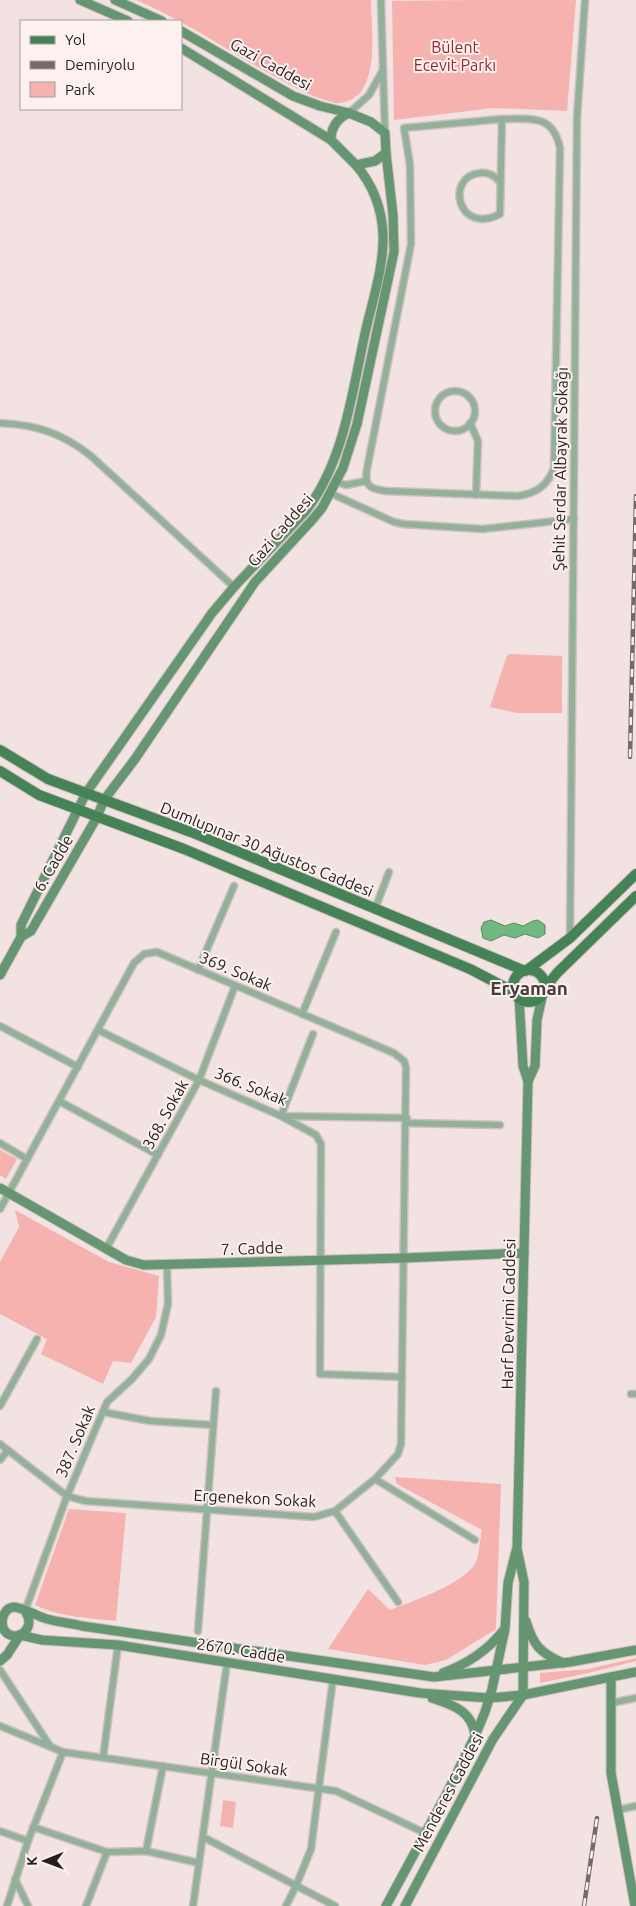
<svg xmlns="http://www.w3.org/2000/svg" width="636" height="1906" viewBox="0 0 636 1906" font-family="Ubuntu,sans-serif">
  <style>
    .green { fill: #f5b2ae }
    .water { fill: #6fb981; stroke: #588a63 }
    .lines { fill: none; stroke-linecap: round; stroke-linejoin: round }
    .street-casing { stroke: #cdc0bf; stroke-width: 9 }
    .secondary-casing { stroke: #cdc0bf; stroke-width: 11 }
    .primary-casing { stroke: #cdc0bf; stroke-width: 12 }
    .street { stroke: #92b198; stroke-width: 6 }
    .secondary { stroke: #669671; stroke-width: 9 }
    .primary { stroke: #458255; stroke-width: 10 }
    .rail-casing { stroke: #736a69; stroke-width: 4.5 }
    .rail { stroke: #fdf1f0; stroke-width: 2.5; stroke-dasharray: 8; stroke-linecap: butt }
    .labels { text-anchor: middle; stroke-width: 4; stroke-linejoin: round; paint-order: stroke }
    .park-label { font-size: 16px; fill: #942a2e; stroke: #fdf1f0 }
    .street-label { font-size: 16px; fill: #231e1d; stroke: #fdf1f0 }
    .quarter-label { font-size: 19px; font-weight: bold; fill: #483c3b; stroke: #fdf1f0 }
  </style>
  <rect width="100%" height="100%" fill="#f2e3e2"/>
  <g class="green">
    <path d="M136 0H371C371 28 378 69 360 93 354 100 341 105 332 102 308 96 285 82 263 70 221 46 181 19 136 0Z"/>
    <polygon points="476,0 576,0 567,111 493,108 394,120 392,1"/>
    <polygon points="511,654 562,656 562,713 517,713 490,707 507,655"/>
    <polygon points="0,1150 17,1159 6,1179 0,1175"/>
    <polygon points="15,1210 109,1262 159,1276 156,1317 131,1363 113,1361 103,1384 41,1354 47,1339 0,1314 0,1262 19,1227"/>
    <path d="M395 1477 501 1484 496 1629 446 1660 425 1665 328 1649 368 1589 390 1610C413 1601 461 1585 475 1564 479 1558 480 1538 482 1530L397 1484Z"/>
    <path d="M69 1509 126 1513 116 1621C90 1618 59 1617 35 1605Z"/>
    <polygon points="636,1658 636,1661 588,1673 540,1683 540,1673 588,1669"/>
    <polygon points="223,1800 236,1802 233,1828 220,1826"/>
  </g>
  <polygon class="water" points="491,920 505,926 514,923 523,926 533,921 538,920 545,925 545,934 538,938 525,934 515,938 504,935 491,941 483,938 481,928 484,922"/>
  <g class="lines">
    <defs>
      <g id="street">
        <polyline points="381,0 383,70"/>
        <polyline points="349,113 369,95 383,70 385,133"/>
        <path d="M502 119C531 119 553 114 560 148L554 468C547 486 537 493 518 496L386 491C370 489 364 486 367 469L411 244 410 165 404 128Z"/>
        <path d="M500 182C495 176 489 172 480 173 445 176 457 236 500 214L502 119"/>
        <circle cx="455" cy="411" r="20"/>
        <path d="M0 423C37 425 62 433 91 456L234 587"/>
        <polyline points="470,423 478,441 476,495"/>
        <polyline points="336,482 346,485 366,481"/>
        <polyline points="330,493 394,522 403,524 483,529 574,519"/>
        <polyline points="375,909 389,872"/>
        <polyline points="570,938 577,118 585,0"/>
        <polyline points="198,970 234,886"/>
        <polyline points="302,1014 336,932"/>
        <polyline points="0,1026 78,1067"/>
        <polyline points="98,1030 199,1080 281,1116 407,1118"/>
        <polyline points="313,1034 281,1116 316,1135 321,1144 320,1374 402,1377"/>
        <polyline points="59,1101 158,1155"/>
        <polyline points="406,1123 500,1125"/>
        <polyline points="0,1143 27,1159"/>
        <polyline points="0,1209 134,963 144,954 157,952 394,1053 404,1061 406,1067 401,1444 398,1454 375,1479 335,1511 314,1517 85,1501 67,1496 0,1444"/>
        <polyline points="106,1249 199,1080 235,986"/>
        <polyline points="631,1394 636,1394"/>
        <polyline points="0,1406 37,1339"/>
        <polyline points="103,1412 150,1421 213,1425"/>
        <polyline points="0,1460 8,1450"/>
        <polyline points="375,1479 475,1540"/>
        <polyline points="335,1511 398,1602"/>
        <polyline points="25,1611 67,1496 107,1402 132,1379 149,1359 161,1335 168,1304 167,1265"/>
        <polyline points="198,1631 216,1391"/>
        <polyline points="0,1670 50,1746"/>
        <polyline points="611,1703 636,1698"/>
        <polyline points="0,1726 63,1752 336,1791 425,1833"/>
        <polyline points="103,1758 118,1645"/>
        <polyline points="618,1810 636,1806"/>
        <polyline points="33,1827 107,1852 146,1851 199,1863"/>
        <polyline points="0,1831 28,1841"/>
        <polyline points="203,1837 335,1906"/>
        <polyline points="146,1851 163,1766"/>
        <polyline points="15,1879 28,1906"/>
        <polyline points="7,1906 28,1841 63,1752"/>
        <polyline points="86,1906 107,1852"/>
        <polyline points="193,1906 227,1663"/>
        <polyline points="286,1906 296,1886 311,1849 333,1679"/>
      </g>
      <g id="secondary">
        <polyline points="80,0 128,21"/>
        <polyline points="115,0 162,21"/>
        <polyline points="181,31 293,96 320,106 349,113"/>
        <polyline points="181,48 331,140"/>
        <path d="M349 113 371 122 385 133 386 153 375 161 356 165 331 140C331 127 338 118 349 113Z"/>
        <path d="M356 165C373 185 382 209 383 235 384 266 373 299 366 329 352 391 345 461 305 512L234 587 212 613 86 793 21 925V937L31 931 97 817 104 800 135 759 255 582 313 519 322 508 343 468 357 424 394 252 393 215 386 153"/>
        <polyline points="0,975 21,937"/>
        <polyline points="519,997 523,1066 528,1081 517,1549 524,1582 523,1695"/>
        <polyline points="528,1081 535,1066 537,1020 543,993"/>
        <polyline points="0,1188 126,1260 144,1265 404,1258 524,1253"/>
        <path d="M25 1611C38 1629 15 1645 4 1630 0 1622 3 1608 14 1607 21 1607 39 1617 47 1619 58 1622 70 1623 82 1626L434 1677 570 1662 636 1650"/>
        <path d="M526 1621C533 1645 540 1653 563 1663"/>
        <polyline points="20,1635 42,1640 118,1645 420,1693 489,1698 523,1695 636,1672"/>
        <polyline points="0,1661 7,1655 20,1635"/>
        <path d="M443 1673C467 1664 487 1651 503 1631"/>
        <polyline points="611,1677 611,1773 635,1906"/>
        <path d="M432 1698C453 1705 472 1711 475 1735"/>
        <polyline points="386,1906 448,1791 475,1736 485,1712 492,1689 505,1629 508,1583 516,1551"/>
        <polyline points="405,1906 493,1739 523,1695"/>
      </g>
      <g id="primary">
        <polyline points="0,750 48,779 191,832 525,971"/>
        <polyline points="0,771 39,795 184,849 470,969 516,993"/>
        <polyline points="527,970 570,938 636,874"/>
        <circle cx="529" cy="986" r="16"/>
        <polyline points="545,988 557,973 636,896"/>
      </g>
    </defs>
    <use href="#street" class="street-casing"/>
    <use href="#secondary" class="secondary-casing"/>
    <use href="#primary" class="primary-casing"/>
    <use href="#street" class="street"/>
    <use href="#secondary" class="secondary"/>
    <use href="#primary" class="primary"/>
    <defs>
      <g id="rail">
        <polyline points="630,757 636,496"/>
        <polyline points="584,1906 597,1818"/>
      </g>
    </defs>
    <use href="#rail" class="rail-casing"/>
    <use href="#rail" class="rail"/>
  </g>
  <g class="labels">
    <g class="park-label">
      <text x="455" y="53">Bülent<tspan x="455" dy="18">Ecevit Parkı</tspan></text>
    </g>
    <g class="street-label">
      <text transform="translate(271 64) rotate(29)" y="6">Gazi Caddesi</text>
      <text transform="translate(560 469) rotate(-89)" y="6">Şehit Serdar Albayrak Sokağı</text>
      <text transform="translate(280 530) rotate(-49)" y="6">Gazi Caddesi</text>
      <text transform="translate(267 849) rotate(22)" y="6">Dumlupınar 30 Ağustos Caddesi</text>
      <text transform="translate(53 863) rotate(-60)" y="6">6. Cadde</text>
      <text transform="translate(236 971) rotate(23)" y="6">369. Sokak</text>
      <text transform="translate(251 1086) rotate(22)" y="6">366. Sokak</text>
      <text transform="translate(165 1114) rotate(-61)" y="6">368. Sokak</text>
      <text transform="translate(252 1248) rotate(-2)" y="6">7. Cadde</text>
      <text transform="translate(508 1314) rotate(-89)" y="6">Harf Devrimi Caddesi</text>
      <text transform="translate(75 1441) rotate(-67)" y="6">387. Sokak</text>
      <text transform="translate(255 1498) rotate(3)" y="6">Ergenekon Sokak</text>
      <text transform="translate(241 1650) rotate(9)" y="6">2670. Cadde</text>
      <text transform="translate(244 1764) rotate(8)" y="6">Birgül Sokak</text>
      <text transform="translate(448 1792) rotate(-62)" y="6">Menderes Caddesi</text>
    </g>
    <g class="quarter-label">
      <text x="529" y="995">Eryaman</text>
    </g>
  </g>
  <rect x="20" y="20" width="162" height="90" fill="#fdf1f0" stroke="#a69d9c"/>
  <rect x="30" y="36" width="25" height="8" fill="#458255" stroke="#a69d9c"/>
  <text x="65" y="45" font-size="15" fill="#231e1d">Yol</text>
  <rect x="30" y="61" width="25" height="8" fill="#736a69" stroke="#a69d9c"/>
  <text x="65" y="70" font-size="15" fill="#231e1d">Demiryolu</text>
  <rect x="30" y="82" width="25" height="15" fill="#f5b2ae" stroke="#a69d9c"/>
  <text x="65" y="95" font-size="15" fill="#231e1d">Park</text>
  <g transform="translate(45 1861) rotate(269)" stroke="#fdf1f0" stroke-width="4" paint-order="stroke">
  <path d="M0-4L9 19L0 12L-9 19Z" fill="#231e1d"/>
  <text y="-8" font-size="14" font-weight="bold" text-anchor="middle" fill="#231e1d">K</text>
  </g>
</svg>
